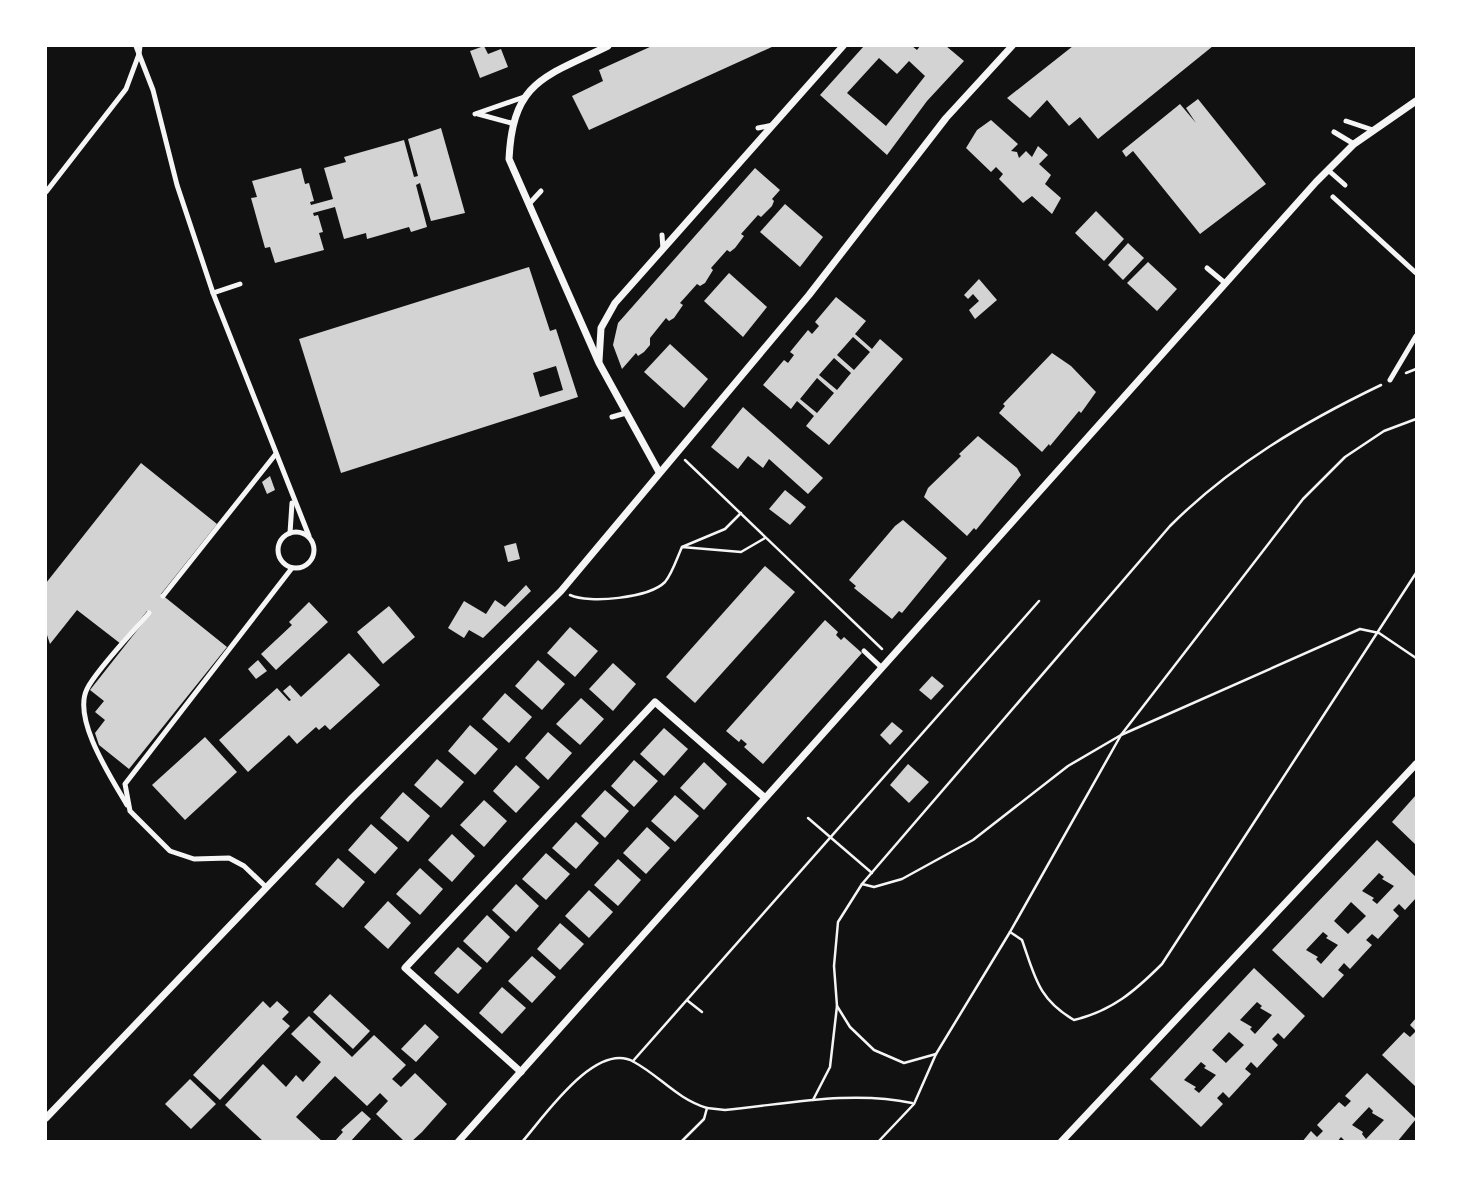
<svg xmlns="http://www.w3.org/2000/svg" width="1462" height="1187" viewBox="0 0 1462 1187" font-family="Figtree,sans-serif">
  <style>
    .building { fill: #d3d3d3; fill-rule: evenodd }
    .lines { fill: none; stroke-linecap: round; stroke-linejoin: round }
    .path { stroke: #f5f5f5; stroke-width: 2.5 }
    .service { stroke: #f5f5f5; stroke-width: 5 }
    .minor { stroke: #f5f5f5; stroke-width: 7 }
  </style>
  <rect width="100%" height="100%" fill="#111"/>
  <g class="building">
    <polygon points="484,46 488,54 501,49 508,67 480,78 470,51"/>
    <polygon points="652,46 774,46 589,130 572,96 603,81 599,70"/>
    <path d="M864 46H912L917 50 920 46H946L964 61 927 101 887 155 820 95ZM879 58 897 74 909 61 925 76 886 126 847 93Z"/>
    <polygon points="1073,46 1213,46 1098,139 1080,117 1069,126 1047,100 1030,118 1007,98"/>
    <polygon points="1198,99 1266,184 1200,234 1133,151 1126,157 1122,151 1180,104 1196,123 1186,108"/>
    <polygon points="991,120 1018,144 1011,151 1017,152 1019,158 1026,151 1032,157 1038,146 1048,155 1039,164 1051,175 1045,184 1061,198 1052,214 1032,196 1023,203 999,179 1003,174 996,167 991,172 966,148 977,130"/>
    <polygon points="441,128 465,213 431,221 420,183 416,185 427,227 411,232 409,227 367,239 366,233 344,239 335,207 313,213 314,216 318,215 323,232 319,233 324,250 275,263 270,247 265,248 251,198 257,197 252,181 301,168 305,184 309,183 314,201 310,202 311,205 333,199 324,168 346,162 344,157 404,140 414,177 418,176 408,139"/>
    <polygon points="755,168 780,190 772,199 774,201 772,206 761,217 758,215 741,234 744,236 735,248 730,252 727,250 711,268 713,270 705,283 700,286 697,284 680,303 683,305 674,318 669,321 666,318 650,338 650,345 644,352 638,356 636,353 622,369 613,345 618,323"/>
    <polygon points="785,204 823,237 800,267 760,232"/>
    <polygon points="1096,211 1124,239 1104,261 1075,233"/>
    <polygon points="1128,243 1144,258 1123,280 1108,265"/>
    <polygon points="1148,262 1177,289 1157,311 1127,283"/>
    <path d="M529 267 550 331 556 329 578 397 341 473 299 339ZM556 366 563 390 540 397 533 373Z"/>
    <polygon points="729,273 767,307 743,337 704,301"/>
    <polygon points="979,279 997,300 975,319 969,310 979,301 973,294 968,299 964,295"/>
    <path d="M836 297 866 321 855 334 872 349 880 339 903 359 829 445 806 426 814 416 797 401 791 409 763 385 784 360 788 363 794 355 790 352 808 330 812 334 819 326 815 322ZM853 337 870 352 854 370 837 355ZM834 358 851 373 837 390 819 375ZM817 378 834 393 817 413 800 399Z"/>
    <polygon points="670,344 708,379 684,408 644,372"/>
    <polygon points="1052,353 1071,366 1096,392 1081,413 1079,411 1050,446 1049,444 1042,452 999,413 1005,406 1003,404"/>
    <polygon points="743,407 823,478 808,494 769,459 763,468 748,456 738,469 711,447"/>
    <polygon points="978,436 1017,468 1021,475 976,530 974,528 967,536 924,497 928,488 961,456 959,454"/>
    <polygon points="141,463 217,524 161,594 227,647 129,769 99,745 95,733 105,720 95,712 104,701 90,690 150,614 147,611 121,644 77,610 50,644 46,632 46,583"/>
    <polygon points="270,476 275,490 267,494 262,482"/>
    <polygon points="785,490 806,507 790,525 769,509"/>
    <polygon points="903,520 947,558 902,613 899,611 892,619 854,588 856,586 849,580 895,526"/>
    <polygon points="516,543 520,559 508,562 504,546"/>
    <polygon points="765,566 795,592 695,703 666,677"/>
    <polygon points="526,585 531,591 483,638 469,630 464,638 448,628 464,601 486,614 495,600 505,607"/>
    <polygon points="309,602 328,622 276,670 261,654 292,625 289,622"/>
    <polygon points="389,606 415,637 383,664 357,632"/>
    <polygon points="825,620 838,632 836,635 841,640 844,637 862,653 763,764 744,747 747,744 741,739 739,742 726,731"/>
    <polygon points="570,627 598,651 575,677 547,653"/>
    <polygon points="349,653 380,685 330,730 325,725 319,730 316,727 297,744 289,735 248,772 219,740 277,688 289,701 291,700 283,691 290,685 301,697"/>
    <polygon points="258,660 267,671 256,679 248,669"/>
    <polygon points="538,660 565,684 542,710 515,686"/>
    <polygon points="613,663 636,684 613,711 589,689"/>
    <polygon points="932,676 944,686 931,700 919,690"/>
    <polygon points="505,693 532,717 509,743 482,719"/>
    <polygon points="581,698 604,719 580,745 556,724"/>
    <polygon points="892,722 903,731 890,745 880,735"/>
    <polygon points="470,725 498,749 475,775 448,751"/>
    <polygon points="664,728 688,749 664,776 640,754"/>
    <polygon points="548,732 572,753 548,780 525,758"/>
    <polygon points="205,737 237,772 185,820 152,785"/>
    <polygon points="437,759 464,782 441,808 414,785"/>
    <polygon points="634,760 658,781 634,807 611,786"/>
    <polygon points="704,762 727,784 704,810 680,788"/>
    <polygon points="908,764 929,782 909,803 890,785"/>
    <polygon points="516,765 540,787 516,813 493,791"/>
    <polygon points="605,790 629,811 605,838 581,816"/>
    <polygon points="403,792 430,816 408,842 380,818"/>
    <polygon points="675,795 699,816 675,842 651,821"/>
    <polygon points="1416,795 1416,845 1392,822"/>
    <polygon points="484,800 507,821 484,847 460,825"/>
    <polygon points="576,822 599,843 576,869 552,848"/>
    <polygon points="371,824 398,848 375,874 348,850"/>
    <polygon points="647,827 670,848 646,874 623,853"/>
    <polygon points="452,834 475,856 452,882 428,860"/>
    <path d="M1377 840 1416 877V898L1405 910 1399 904 1393 910 1399 916 1378 939 1372 934 1366 940 1372 945 1350 969 1344 963 1338 970 1344 975 1323 998 1272 950ZM1379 873 1384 877 1382 879 1394 886 1377 904 1372 900 1374 898 1362 891ZM1351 902 1366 916 1348 934 1334 921ZM1323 932 1328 936 1326 938 1338 945 1321 964 1316 959 1318 957 1306 950Z"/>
    <polygon points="546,853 570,874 546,900 522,879"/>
    <polygon points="338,858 365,882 343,908 315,884"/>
    <polygon points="618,859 641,880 618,906 594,885"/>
    <polygon points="420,868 443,889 420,915 396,894"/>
    <polygon points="516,884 539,906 516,932 492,910"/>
    <polygon points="589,890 613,912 589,938 565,916"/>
    <polygon points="388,901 411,923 388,949 364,927"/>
    <polygon points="487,915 510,937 487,963 463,941"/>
    <polygon points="560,923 584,944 560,970 537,949"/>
    <polygon points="458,947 482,968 458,994 434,973"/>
    <polygon points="532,956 556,977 532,1003 508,981"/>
    <path d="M1254 968 1305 1016 1284 1039 1278 1033 1272 1039 1278 1045 1257 1068 1251 1062 1245 1069 1251 1074 1229 1098 1223 1092 1217 1098 1223 1104 1201 1127 1150 1079ZM1257 1002 1262 1006 1260 1008 1272 1015 1255 1034 1250 1029 1252 1027 1240 1020ZM1229 1032 1244 1045 1226 1063 1212 1050ZM1201 1062 1206 1066 1204 1068 1216 1075 1199 1093 1194 1089 1196 1087 1184 1080Z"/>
    <polygon points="502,987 526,1008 502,1034 479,1013"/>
    <polygon points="330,994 370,1031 353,1049 313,1012"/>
    <polygon points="263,1001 270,1008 277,1001 289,1012 282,1019 290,1026 220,1100 193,1075"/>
    <polygon points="309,1016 352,1057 374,1035 406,1065 392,1079 401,1087 415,1073 447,1104 422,1132 411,1142 405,1142 376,1114 388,1101 380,1093 367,1106 335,1076 296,1117 323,1142 264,1142 225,1105 263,1064 286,1087 296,1075 303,1082 321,1062 291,1034"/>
    <polygon points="1416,1018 1416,1087 1382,1055 1404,1032 1410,1037 1416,1031 1410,1025"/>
    <polygon points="425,1024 439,1037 416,1062 401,1049"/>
    <path d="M1367 1073 1416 1119 1397 1142H1346L1341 1137 1337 1142H1302L1311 1131 1317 1137 1323 1131 1317 1125 1339 1102 1345 1107 1351 1101 1345 1096ZM1369 1107 1373 1111 1372 1113 1384 1120 1366 1139 1362 1134 1363 1132 1352 1125Z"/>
    <polygon points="190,1079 216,1104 191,1129 165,1104"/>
    <polygon points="362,1111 371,1119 350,1142 334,1142 343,1132 341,1130"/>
  </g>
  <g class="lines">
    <g class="path">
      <polyline points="1406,373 1416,369"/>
      <polyline points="685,460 882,649"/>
      <polyline points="682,547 725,529 741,513"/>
      <path d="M570 595C589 604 649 598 665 582 672 574 677 558 682 547L741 552 765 538"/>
      <polyline points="808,818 872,873"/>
      <polyline points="862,884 874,887 902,879 973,840 1068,766 1121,735 1303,499 1345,457 1384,431 1416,419"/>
      <path d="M1010 932 1022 940C1035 977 1038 999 1074 1020 1112 1011 1135 991 1162 964L1416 573"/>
      <polyline points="688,1001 702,1012"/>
      <path d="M936 1054 904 1063 874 1050 850 1027 837 1006 834 966 838 922 862 884 1170 526C1231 465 1304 422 1381 385"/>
      <polyline points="633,1061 1039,601"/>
      <polyline points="813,1100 830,1067 837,1006"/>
      <path d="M707 1108 725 1110C787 1104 851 1090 912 1103"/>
      <path d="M522 1142C544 1117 596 1040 634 1062 660 1076 677 1099 707 1108L704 1119 681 1142"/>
      <polyline points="878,1142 914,1104 936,1054 1010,932 1121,735 1360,629 1379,633 1416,658"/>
    </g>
    <g class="service">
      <polyline points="136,46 139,54 140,46"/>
      <polyline points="475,114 524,97"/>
      <polyline points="478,114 511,123"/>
      <polyline points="1346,121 1373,130"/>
      <polyline points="758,128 773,125"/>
      <polyline points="1334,132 1354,144"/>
      <polyline points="1328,170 1345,185"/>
      <polyline points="46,192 126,89 139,54 153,90 177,185 213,293 240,284"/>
      <polyline points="1333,197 1416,273"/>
      <polyline points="529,204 541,191"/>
      <polyline points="662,235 663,249"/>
      <polyline points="1207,268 1225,283"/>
      <polyline points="213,293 309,536"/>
      <polyline points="1390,380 1416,336"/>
      <polyline points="612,417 626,413"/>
      <circle cx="296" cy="550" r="18"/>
      <polyline points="290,533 292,503"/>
      <polyline points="163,596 275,455"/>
      <polyline points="864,651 882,668"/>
      <path d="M127 805C112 779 72 719 87 689 97 669 133 632 149 613"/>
      <polyline points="266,887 244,866 229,858 194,859 170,851 130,811 125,784 292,568"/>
    </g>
    <g class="minor">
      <path d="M608 46C545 77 513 80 509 159L599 363 659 472"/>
      <polyline points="599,361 601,328 615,303 843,46"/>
      <polyline points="521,1072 405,968 655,702 764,797"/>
      <polyline points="46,1118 352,798 561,591 809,295 946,118 1012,46"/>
      <polyline points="458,1142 1316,182 1354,144 1416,101"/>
      <polyline points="1061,1142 1416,764"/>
    </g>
  </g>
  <rect width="1462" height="1187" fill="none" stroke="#ffffff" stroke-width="94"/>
</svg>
